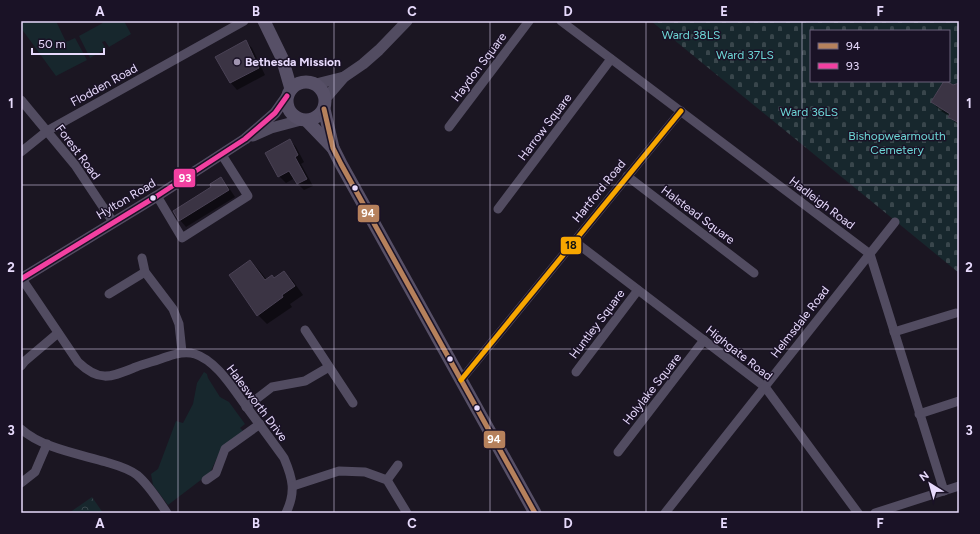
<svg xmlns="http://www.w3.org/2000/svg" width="980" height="534" viewBox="0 0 980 534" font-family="Figtree,sans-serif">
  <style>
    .grass { fill: #17272d }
    .forest { fill: url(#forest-crowns) }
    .cemetery { fill: url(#cemetery-stones); fill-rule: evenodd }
    .shadow { fill: #0007 }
    .building { fill: #3b3444; stroke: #4a4255 }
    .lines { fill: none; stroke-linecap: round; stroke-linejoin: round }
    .minor { stroke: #524c61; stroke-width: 9 }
    .tertiary { stroke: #524c61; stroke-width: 11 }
    .secondary { stroke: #575067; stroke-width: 13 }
    .bus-1-casing { stroke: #1a1226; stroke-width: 8 }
    .bus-2-casing { stroke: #1a1226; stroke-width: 8 }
    .bus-3-casing { stroke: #1a1226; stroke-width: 8 }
    .bus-1 { stroke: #b6815c; stroke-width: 5 }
    .bus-2 { stroke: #f240a1; stroke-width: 5 }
    .bus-3 { stroke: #f7a600; stroke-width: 5 }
    .grid { fill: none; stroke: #e7dafc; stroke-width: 1; stroke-opacity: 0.55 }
    .poi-dot { fill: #a095b0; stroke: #1a1226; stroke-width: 1.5 }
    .bus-dot { fill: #e7dafc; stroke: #1a1226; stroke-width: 1.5 }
    .labels { text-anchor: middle; stroke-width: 3; stroke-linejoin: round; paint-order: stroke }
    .park-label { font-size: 12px; fill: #6cd5d5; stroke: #1a1226 }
    .poi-label { font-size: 12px; font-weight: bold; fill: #e7dafc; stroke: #1a1226; text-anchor: start }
    .street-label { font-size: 12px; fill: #e7dafc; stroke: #1a1226 }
    .line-badge { stroke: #1a1226; stroke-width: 1.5 }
    .badge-label { font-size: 11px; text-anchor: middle; font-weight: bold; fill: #fff }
    .pale-badge-label { font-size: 11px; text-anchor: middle; font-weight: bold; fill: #111 }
    .neatline { fill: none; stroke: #e7dafc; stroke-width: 1.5 }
    .grid-label { font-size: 13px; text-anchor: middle; font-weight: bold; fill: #e7dafc }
  </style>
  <defs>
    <pattern id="forest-crowns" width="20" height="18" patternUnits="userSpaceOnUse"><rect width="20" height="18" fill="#17272d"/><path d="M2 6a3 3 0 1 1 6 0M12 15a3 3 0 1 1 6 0" fill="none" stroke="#39464c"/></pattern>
    <pattern id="cemetery-stones" width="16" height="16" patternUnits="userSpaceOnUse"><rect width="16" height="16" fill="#17272d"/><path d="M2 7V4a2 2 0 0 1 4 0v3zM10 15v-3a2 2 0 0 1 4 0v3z" fill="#39464c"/></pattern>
  </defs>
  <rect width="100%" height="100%" fill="#1b1622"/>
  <g class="grass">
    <polygon points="21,21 56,21 66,42 75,38 87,60 56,76 21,28"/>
    <polygon points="105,21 124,21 131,34 109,47 105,41 102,42 106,49 90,58 79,36 101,24"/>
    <polygon points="204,372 207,374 208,378 220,397 229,402 245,424 240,428 244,432 222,447 210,473 168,505 153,485 151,474 158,469 176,421 183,423 193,404 197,383"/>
  </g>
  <polygon class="forest" points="92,497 103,513 69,513"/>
  <path class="cemetery" d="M651 21H959V273ZM811 31H949V81H811Z"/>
  <g class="shadow">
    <polygon points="246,42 252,48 265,75 237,90 231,83 216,57"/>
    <polygon points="959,84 959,126 949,116 941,111 932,102 953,86"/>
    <polygon points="290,140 296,147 304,162 301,164 313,186 304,190 298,184 295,178 286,183 279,176"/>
    <polygon points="221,178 227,185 235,197 186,227 180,220"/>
    <polygon points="250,261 259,270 267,280 274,279 284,272 293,281 303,295 290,304 292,307 267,324 258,315"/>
  </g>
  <g class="building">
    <polygon points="246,40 259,68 230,83 215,57"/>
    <polygon points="944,81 946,81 953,85 959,83 959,123 948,117 950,114 931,102"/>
    <polygon points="290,139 298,155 295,157 307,179 297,184 289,171 278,177 265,153"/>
    <polygon points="221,177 229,190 179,221 173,211 211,187 210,184"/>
    <polygon points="250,260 265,280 272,275 274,278 284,271 295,286 282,295 283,297 257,316 229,275"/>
  </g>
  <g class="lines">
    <g class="minor">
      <polyline points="561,21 870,254 944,491"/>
      <polyline points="21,100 75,165 113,222"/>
      <polyline points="449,127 529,21"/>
      <polyline points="21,152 47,131 244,21"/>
      <polyline points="627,176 754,273"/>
      <polyline points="157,196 182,238 248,196 222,155"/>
      <polyline points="498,209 611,59"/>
      <polyline points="574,241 765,387 858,513"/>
      <polyline points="142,258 145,272 173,309 179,324 182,352"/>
      <path d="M22 279 78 362C100 383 111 377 136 367 146 363 156 361 166 357 176 354 185 351 195 354 217 361 233 389 246 406 259 424 272 441 284 458 293 479 296 492 286 513"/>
      <polyline points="109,294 145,272"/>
      <polyline points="305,330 353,403"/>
      <polyline points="894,332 956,313"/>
      <polyline points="21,366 25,361 58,333"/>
      <polyline points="576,372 638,290"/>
      <polyline points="461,380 681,111"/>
      <polyline points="246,407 272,387 305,381 329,367"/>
      <polyline points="919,414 959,401"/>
      <path d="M21 429C42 448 79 454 106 462 116 465 128 468 137 475 149 485 158 500 167 513"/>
      <polyline points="618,452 704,340"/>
      <polyline points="206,480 216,473 225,449 260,424"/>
      <polyline points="387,480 398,465"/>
      <polyline points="21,483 35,472 47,444"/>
      <polyline points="293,486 339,471 365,472 387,480 407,513"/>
      <polyline points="665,513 895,222"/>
      <polyline points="875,513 959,486"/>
    </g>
    <g class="tertiary">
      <polyline points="316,84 344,77"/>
      <polyline points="325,99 344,77 363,64 379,50 407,21"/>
      <polyline points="253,136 271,128 301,120"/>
      <polyline points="21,279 157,196 245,139 275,113 287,96"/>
    </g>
    <g class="secondary">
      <polyline points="264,21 282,58 291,89"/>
      <circle cx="306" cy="101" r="19"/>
      <polyline points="324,109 333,148 341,164 535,513"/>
      <polyline points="307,121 333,148"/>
    </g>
    <defs>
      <polyline id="bus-1" points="324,109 333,148 341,164 535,513"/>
      <polyline id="bus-2" points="21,279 157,196 245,139 275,113 287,96"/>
      <polyline id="bus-3" points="461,380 681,111"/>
    </defs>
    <use href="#bus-1" class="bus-1-casing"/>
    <use href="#bus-2" class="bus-2-casing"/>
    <use href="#bus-3" class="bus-3-casing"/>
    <use href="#bus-1" class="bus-1"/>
    <use href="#bus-2" class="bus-2"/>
    <use href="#bus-3" class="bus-3"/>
  </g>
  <path class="grid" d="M178 21V513M334 21V513M490 21V513M646 21V513M802 21V513M21 185H959M21 349H959"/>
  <circle class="poi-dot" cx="237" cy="62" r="4"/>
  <g class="bus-dot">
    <circle cx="355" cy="188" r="3.5"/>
    <circle cx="153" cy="198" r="3.5"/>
    <circle cx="450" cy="359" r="3.5"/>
    <circle cx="477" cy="408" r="3.5"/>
  </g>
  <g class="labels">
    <g class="park-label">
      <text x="691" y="39">Ward 38LS</text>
      <text x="745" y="59">Ward 37LS</text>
      <text x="809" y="116">Ward 36LS</text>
      <text x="897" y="140">Bishopwearmouth<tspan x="897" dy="14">Cemetery</tspan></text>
    </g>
    <g class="poi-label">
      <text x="245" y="66">Bethesda Mission</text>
    </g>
    <g class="street-label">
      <text transform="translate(479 67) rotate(-53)" y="4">Haydon Square</text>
      <text transform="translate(104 85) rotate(-29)" y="4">Flodden Road</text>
      <text transform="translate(545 127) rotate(-53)" y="4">Harrow Square</text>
      <text transform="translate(78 152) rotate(53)" y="4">Forest Road</text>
      <text transform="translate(599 191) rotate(-51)" y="4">Hartford Road</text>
      <text transform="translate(126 199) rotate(-31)" y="4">Hylton Road</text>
      <text transform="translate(822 203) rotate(37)" y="4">Hadleigh Road</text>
      <text transform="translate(698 215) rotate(37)" y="4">Halstead Square</text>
      <text transform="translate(800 322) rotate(-52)" y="4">Helmsdale Road</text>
      <text transform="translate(597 324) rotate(-53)" y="4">Huntley Square</text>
      <text transform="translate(739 353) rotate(38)" y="4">Highgate Road</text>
      <text transform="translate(652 389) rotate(-52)" y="4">Holylake Square</text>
      <text transform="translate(257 403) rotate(53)" y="4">Halesworth Drive</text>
    </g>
  </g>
  <g class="line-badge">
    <rect x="173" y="168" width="23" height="20" rx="4" fill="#f240a1"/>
    <rect x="357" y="204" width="23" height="19" rx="4" fill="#b6815c"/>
    <rect x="560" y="236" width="22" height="19" rx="4" fill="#f7a600"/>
    <rect x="483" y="430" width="23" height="19" rx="4" fill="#b6815c"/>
  </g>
  <g class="badge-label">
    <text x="185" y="182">93</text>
    <text x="368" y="217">94</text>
    <text x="494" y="443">94</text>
  </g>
  <g class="pale-badge-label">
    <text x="571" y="249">18</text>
  </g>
  <rect width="980" height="534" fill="none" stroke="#1a1226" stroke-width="44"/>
  <rect x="810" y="30" width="140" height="52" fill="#1a1226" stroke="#6c627c"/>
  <rect x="818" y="43" width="20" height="6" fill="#b6815c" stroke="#6c627c"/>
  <text x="846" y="50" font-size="12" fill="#e7dafc">94</text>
  <rect x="818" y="63" width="20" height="6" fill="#f240a1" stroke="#6c627c"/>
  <text x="846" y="70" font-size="12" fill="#e7dafc">93</text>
  <g transform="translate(930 484) rotate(323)" stroke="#1a1226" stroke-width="3" paint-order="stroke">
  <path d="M0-3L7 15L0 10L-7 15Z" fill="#e7dafc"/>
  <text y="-6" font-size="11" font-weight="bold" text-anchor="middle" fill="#e7dafc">N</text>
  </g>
  <path d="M32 48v6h72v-6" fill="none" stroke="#e7dafc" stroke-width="2"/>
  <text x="38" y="48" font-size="12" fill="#e7dafc" stroke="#1a1226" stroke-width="3" paint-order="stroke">50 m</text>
  <rect x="22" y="22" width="936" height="490" class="neatline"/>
  <g class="grid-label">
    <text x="100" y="16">A</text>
    <text x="256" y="16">B</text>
    <text x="412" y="16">C</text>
    <text x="568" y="16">D</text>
    <text x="724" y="16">E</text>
    <text x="880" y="16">F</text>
    <text x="11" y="108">1</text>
    <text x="969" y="108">1</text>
    <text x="11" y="272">2</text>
    <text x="969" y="272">2</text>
    <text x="11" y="435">3</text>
    <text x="969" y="435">3</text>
    <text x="100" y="528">A</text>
    <text x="256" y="528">B</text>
    <text x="412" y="528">C</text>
    <text x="568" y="528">D</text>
    <text x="724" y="528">E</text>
    <text x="880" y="528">F</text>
  </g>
</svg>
